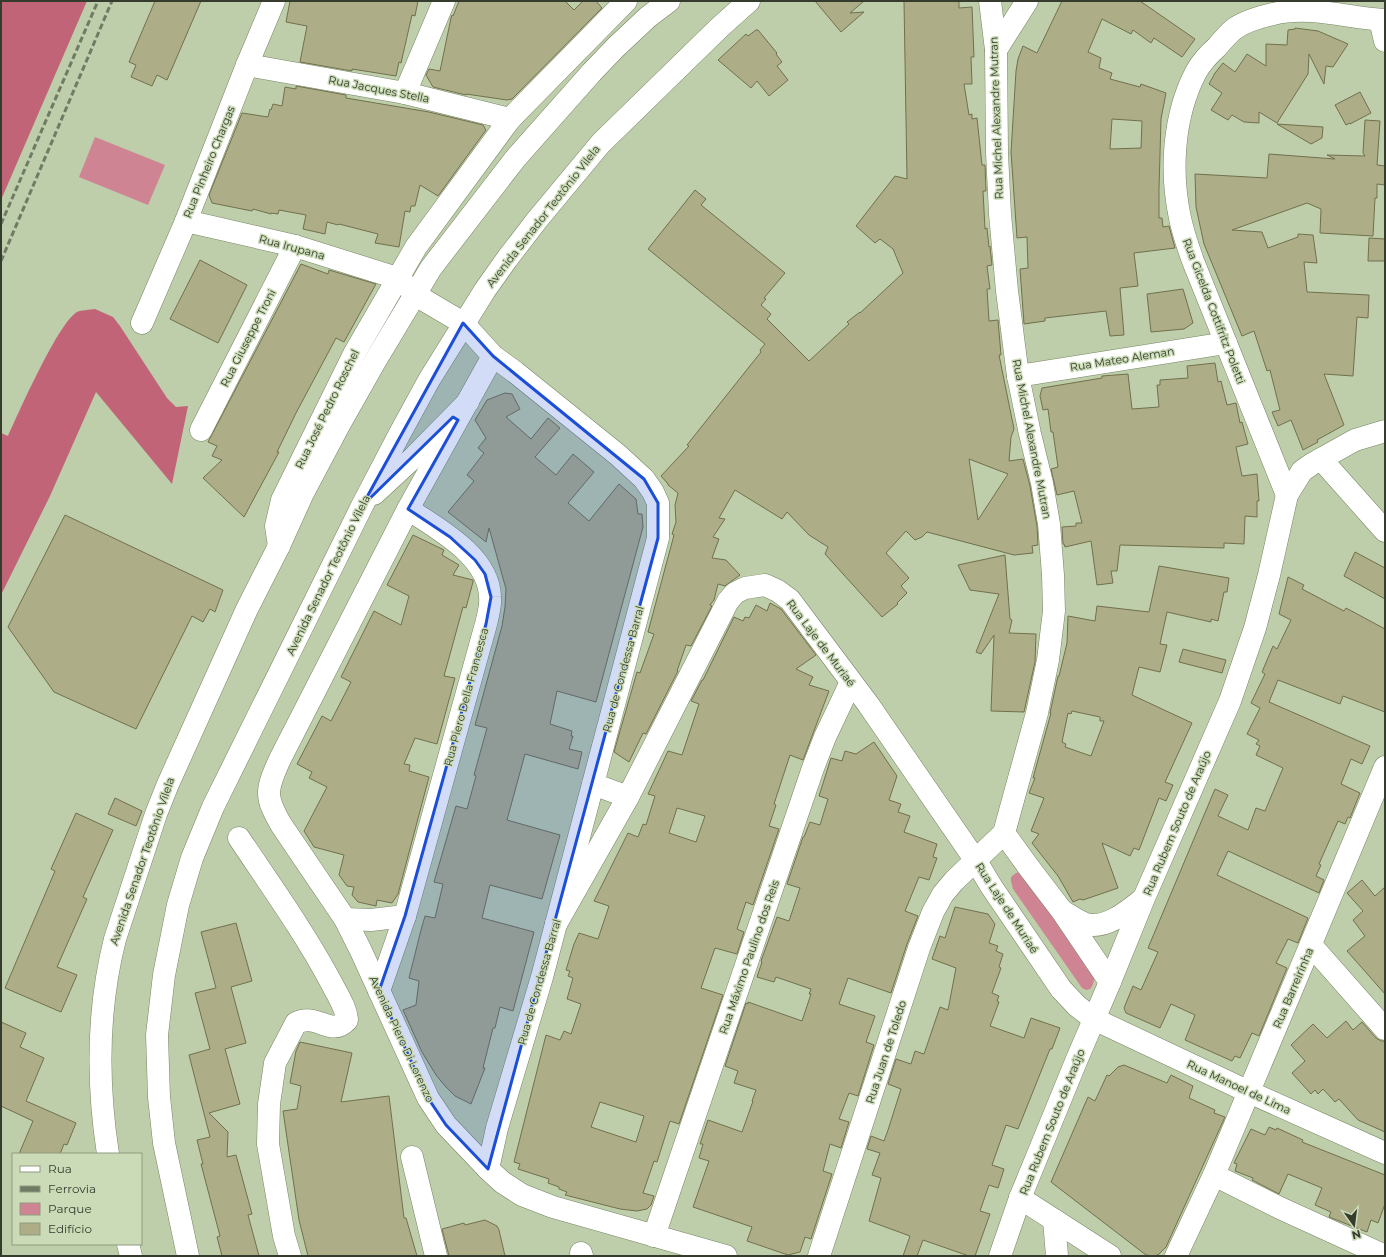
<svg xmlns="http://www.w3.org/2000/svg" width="1386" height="1257" viewBox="0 0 1386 1257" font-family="Montserrat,sans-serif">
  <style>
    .green { fill: #ce8492 }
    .forest { fill: #c26478 }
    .building { fill: #adad87; stroke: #71704d; fill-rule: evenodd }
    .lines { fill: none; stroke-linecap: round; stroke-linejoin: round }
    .minor-casing { stroke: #768563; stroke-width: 23 }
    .major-casing { stroke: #768563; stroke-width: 23 }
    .minor { stroke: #fff; stroke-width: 22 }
    .major { stroke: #fff; stroke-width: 22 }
    .rail { stroke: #707b64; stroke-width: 3; stroke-dasharray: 6 3; stroke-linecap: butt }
    .marked { fill: #1d4ed8; fill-opacity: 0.2; stroke: #1d4ed8; stroke-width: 3; stroke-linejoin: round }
    .labels { text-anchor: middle; stroke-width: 3; stroke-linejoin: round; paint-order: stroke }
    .street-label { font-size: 11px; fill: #353c2e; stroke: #cbdbb7 }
  </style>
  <rect width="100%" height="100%" fill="#beceaa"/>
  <g class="green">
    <polygon points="95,137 165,165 148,205 79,177"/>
    <path d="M1020 872 1022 873 1095 976C1093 984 1092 994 1082 988L1013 889 1011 881V877L1016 873Z"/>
  </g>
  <g class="forest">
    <polygon points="1,1 87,1 1,200"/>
    <path d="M95 309 113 317 120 326 167 398 176 407 188 406 172 484 96 392 50 496 1 595V433L8 436C19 412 58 323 77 312 81 310 90 310 95 309Z"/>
  </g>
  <g class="building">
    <polygon points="155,1 201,1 167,80 157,75 152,86 131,77 136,65 129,62"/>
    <polygon points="290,1 418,1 415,16 412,15 401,63 399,62 396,76 352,69 352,71 300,62 307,26 286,22"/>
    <polygon points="459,1 565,1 574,10 583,1 596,1 602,8 512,99 507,100 466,94 466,95 433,87 426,75 429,69 440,71 451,18 452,15 453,16"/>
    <polygon points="815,1 864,1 850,13 864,12 841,32"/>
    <path d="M904 1H959V8L972 7 974 57H971L972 84H964L969 115 972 114V119L977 118 982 165H985L986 191H983L985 229 987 228 989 247 990 246 992 265 987 266 990 289H987L989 321 998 320 1001 355H999L1014 429 1011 437 1009 461 1023 459 1030 486 1037 526 1038 545 1032 546 1033 553 1014 555 927 532 922 537 915 540 906 531 886 553 909 578 901 586 907 593 897 603 898 604 882 617 825 554 828 547 809 535 787 512 782 519 735 490 719 518 725 519 713 537 719 539 712 558 726 560 740 575 725 586 718 584 714 600 710 605 712 606 691 646 686 645 677 671H678L646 734 643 733 629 762 614 752 637 672 640 673 654 634 648 632 674 535 672 534 676 522 675 505 678 493 668 485V484L661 476 689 446 687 445 761 352 760 350 765 344 648 249 695 190 706 199 701 205 785 273 764 298 766 299 761 305 771 314 767 319 809 361 849 324 847 322 860 312V313L903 273 893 249 880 239 875 243 856 226 895 176 907 179ZM969 459 1008 474 978 520Z"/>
    <path d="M1062 1H1140L1195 39 1182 57 1154 38 1151 43 1133 30 1131 34 1102 19 1088 52 1101 58 1099 68 1112 73 1110 79 1140 87 1141 84 1166 93 1161 119 1159 189V218H1162L1163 227 1169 226 1175 248 1134 253 1138 286 1120 288 1124 335 1110 336 1106 311 1045 318V321L1024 324 1020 269 1028 268 1027 237 1017 238 1011 152 1016 71 1018 59 1023 46 1037 53ZM1112 119 1142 121 1141 148 1110 149Z"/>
    <polygon points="1295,28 1318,31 1348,44 1333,67 1326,66 1324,84 1309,54 1308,74 1277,123 1259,112 1259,123 1244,122 1232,115 1228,120 1211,110 1222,93 1209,84 1215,73 1223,63 1235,72 1247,54 1266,66 1266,44 1287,45 1288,30 1295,29"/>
    <polygon points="756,30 758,30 777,53 776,54 782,62 777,66 788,80 769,96 757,81 751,88 718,60 746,34 748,36"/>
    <polygon points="296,86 346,95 346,98 429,112 483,125 486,130 438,196 420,185 415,206 411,206 410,212 405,211 399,247 375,243 378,234 339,224 338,225 327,222 325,234 303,229 306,215 279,210 278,214 271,213 271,214 253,209 252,211 212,203 209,195 242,113 268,117 270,109 271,110 273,104 282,106 285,87 296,89"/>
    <polygon points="1360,92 1371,113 1350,124 1350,123 1346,125 1335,105"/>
    <polygon points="1365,120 1380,121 1377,165 1385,166 1385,185 1377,184 1377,198 1375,198 1373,236 1320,233 1321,209 1307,203 1232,230 1262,232 1268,248 1298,237 1298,234 1313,235 1317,263 1304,262 1307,292 1369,295 1368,318 1357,317 1353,376 1324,374 1344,425 1317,440 1318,442 1303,450 1291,420 1278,426 1272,412 1280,410 1270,370 1267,371 1254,331 1242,336 1204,244 1196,207 1195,174 1267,178 1269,154 1335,159 1327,155 1365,156 1363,153"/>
    <polygon points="1277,124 1323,127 1322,138 1311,144"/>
    <polygon points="1369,238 1385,239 1385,261 1368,261"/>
    <polygon points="200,260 247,285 218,343 170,319"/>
    <polygon points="301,264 328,274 329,270 376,284 344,342 336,338 296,413 277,452 279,452 244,517 203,478 222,460 212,456 217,446 208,442"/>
    <polygon points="1183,289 1193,323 1184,329 1151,332 1147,294"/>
    <polygon points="1215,363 1218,382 1221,381 1227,405 1236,403 1240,423 1242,422 1248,444 1236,447 1242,476 1257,474 1259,501 1257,501 1257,517 1245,516 1244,544 1224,543 1224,548 1120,545 1117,571 1111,571 1113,583 1097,585 1091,541 1065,547 1064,544 1063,544 1062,527 1076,526 1076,523 1082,523 1074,491 1057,495 1051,469 1058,467 1053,432 1051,432 1048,409 1043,410 1040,396 1042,388 1102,378 1102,376 1128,374 1132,409 1159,407 1157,385 1160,385 1160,380 1188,378 1187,366"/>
    <polygon points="505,393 512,394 520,409 506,417 531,439 548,418 560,428 535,457 556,475 573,454 594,472 568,503 589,521 619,484 636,499 638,514 642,514 643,527 596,702 557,691 550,724 572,731 571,736 573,736 569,749 582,752 578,769 525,754 507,820 560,835 542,899 490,885 482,918 534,932 513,1011 500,1007 495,1028 493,1028 483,1068 485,1068 471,1104 455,1096 445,1086 436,1075 422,1052 403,1010 416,1005 419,981 409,978 421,930 425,916 435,918 443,884 434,882 456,806 467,809 476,776 474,775 487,728 475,725 502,626 505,607 506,589 489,528 486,542 448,512 474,481 467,475 484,453 478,448 486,438 475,420 487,400"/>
    <polygon points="65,515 223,590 215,612 210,609 203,622 192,616 136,729 54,692 8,627"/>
    <polygon points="413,535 444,550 442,555 459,565 453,575 473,580 473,582 466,608 463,607 444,676 455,678 437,744 415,738 404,764 410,765 409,771 429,777 398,894 392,903 377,900 376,906 358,902 352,895 354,887 347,886 339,875 344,855 314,847 304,831 327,787 309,778 312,772 297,764 322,716 331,721 351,682 341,677 374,611 401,625 409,596 387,585"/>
    <polygon points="1355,552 1385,568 1385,599 1344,576"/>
    <polygon points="1005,555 1010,619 1012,620 1009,633 1036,634 1035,662 1024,712 991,711 994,635 981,654 976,652 999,594 970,590 958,565"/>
    <path d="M1159 566 1229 578 1227 592H1224L1218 621 1211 619V622L1167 612 1160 644 1167 645 1160 672 1139 667 1132 695 1192 723 1165 782 1173 785 1166 801 1159 798 1139 850 1134 848 1130 856 1102 843 1118 888 1083 900 1080 899 1073 902 1058 876 1032 843 1039 834 1031 831 1044 798 1029 793 1035 778H1033L1051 713H1050L1058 676H1059L1067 643 1068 616 1095 621 1097 606 1149 612ZM1072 711 1100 717V721H1104L1091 756 1065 747 1066 744 1062 742 1068 713 1071 714Z"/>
    <polygon points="1288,577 1304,585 1302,589 1344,611 1346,608 1385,629 1385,712 1343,696 1340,704 1278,680 1269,702 1370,746 1362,764 1351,759 1341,784 1360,793 1350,818 1348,817 1345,824 1338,821 1319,864 1321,865 1316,876 1324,880 1319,893 1228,851 1217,875 1308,918 1298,943 1288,939 1276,963 1287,968 1259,1036 1252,1033 1240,1058 1235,1056 1232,1061 1185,1040 1195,1015 1171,1004 1160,1028 1126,1013 1124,1008 1133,986 1141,990 1158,952 1148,948 1215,789 1228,795 1218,816 1248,830 1256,808 1265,811 1283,768 1256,755 1260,746 1256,744 1259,740 1247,734 1260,708 1251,703 1265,674 1262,672 1273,646 1277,649 1291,620 1279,614"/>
    <path d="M770 603 781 609 816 655 796 669 813 677 809 685 829 691 803 760 790 755 774 804 776 805 769 826 779 829 753 905 746 902 737 929 744 932 737 954 715 948 701 988 723 995 679 1124 670 1121 657 1162 654 1161 643 1193 654 1196 651 1205 647 1209 637 1211 620 1209 565 1195 567 1192 559 1189V1187L548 1183 549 1179 518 1169 520 1164 514 1162 546 1035 560 1040 564 1031 571 1034 581 1004 567 999 573 978 568 976 570 971 566 970 574 944 579 933 598 939 609 906 594 901 628 833 638 837 643 824 646 825 655 796 648 794 668 751 682 755 699 704 691 701 702 680H703L734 617 743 621 745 617 749 618 756 605 767 611ZM677 808 705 816 696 842 669 833ZM600 1102 644 1116 636 1142 591 1127Z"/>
    <polygon points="1183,649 1226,660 1222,673 1179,662"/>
    <polygon points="874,742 897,776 889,800 901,804 898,812 910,816 904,832 937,844 933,857 937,858 929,880 919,877 905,911 918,916 907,944 891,993 848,978 839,1004 875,1016 866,1042 874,1045 858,1096 849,1093 839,1119 849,1122 841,1148 830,1144 823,1171 832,1174 811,1239 805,1237 800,1252 788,1255 747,1241 752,1227 693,1207 709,1161 699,1158 703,1144 700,1144 708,1120 742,1132 753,1101 752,1101 756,1090 734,1083 738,1071 725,1066 746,1003 748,1004 748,1002 802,1021 811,994 809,994 811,989 776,977 774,982 757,977 762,962 761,961 777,917 789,921 800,888 787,884 803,837 804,837 810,822 820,825 828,799 819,796 831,758 842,761 845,751 856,754"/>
    <polygon points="115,798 142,811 136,826 108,814"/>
    <polygon points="76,813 113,830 83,897 87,899 57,967 77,975 61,1012 5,988 55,871 51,869"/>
    <polygon points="1362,880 1375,896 1385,887 1385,994 1347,951 1365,936 1353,920 1363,911 1347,893"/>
    <polygon points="955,907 988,914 995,924 989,943 998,946 996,951 1003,954 999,967 1001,968 992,993 999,996 997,1001 999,1002 990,1026 1024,1038 1031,1018 1060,1028 1052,1049 1050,1049 1018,1129 1006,1125 992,1165 1004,1169 998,1188 989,1185 980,1211 990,1214 975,1256 969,1256 923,1240 917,1256 903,1256 910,1236 869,1221 881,1178 872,1175 880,1153 867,1149 871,1136 884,1141 888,1130 901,1089 888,1084 896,1059 911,1064 915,1051 924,1054 940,1007 948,1010 956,968 932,959 940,936 945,938"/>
    <polygon points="236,923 252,981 231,987 246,1043 225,1049 240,1104 209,1113 228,1132 227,1157 236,1155 252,1214 248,1215 259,1256 222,1256 217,1237 220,1236 201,1164 203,1164 197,1140 210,1137 189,1055 210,1049 195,993 216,988 201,932"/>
    <polygon points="1346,1021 1353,1030 1362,1022 1376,1038 1381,1041 1385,1041 1385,1132 1358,1120 1339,1099 1335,1102 1323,1089 1318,1094 1315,1090 1311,1094 1292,1073 1305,1061 1291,1045 1313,1024 1327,1038"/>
    <polygon points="1,1022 26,1033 20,1047 44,1058 26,1101 76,1123 67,1145 64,1144 60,1154 19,1154 33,1121 1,1106"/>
    <polygon points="300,1042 352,1053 341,1102 389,1096 404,1218 406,1218 417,1256 308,1256 299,1220 283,1111 297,1109 301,1086 290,1083 296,1051"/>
    <polygon points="1124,1065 1167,1083 1171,1075 1193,1086 1189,1098 1215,1110 1214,1113 1225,1117 1166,1247 1158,1255 1153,1256 1146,1255 1051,1182 1088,1097 1095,1101 1107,1075 1109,1076 1118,1067"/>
    <polygon points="1269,1127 1276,1130 1277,1128 1303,1140 1302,1142 1385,1175 1385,1204 1378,1223 1371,1220 1367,1232 1329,1217 1331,1212 1315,1205 1322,1188 1288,1174 1279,1194 1252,1180 1253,1178 1235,1171 1237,1164 1234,1163 1251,1129 1265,1135"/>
    <polygon points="485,1220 497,1226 499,1230 505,1256 449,1256 442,1229 464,1223 465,1225"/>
  </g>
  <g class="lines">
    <defs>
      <g id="minor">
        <polyline points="1380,20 1385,41"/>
        <polyline points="996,50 1027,1"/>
        <polyline points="247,65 405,93 510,119"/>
        <polyline points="405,93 444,1"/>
        <polyline points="186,221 295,246 397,278 424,300 463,323 493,356 515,372 618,455 644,479 653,492 658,503 658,538 542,977 497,1128 488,1169"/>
        <polyline points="142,323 186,221 247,65 274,1"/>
        <path d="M493 356 408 509 280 759C266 790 264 796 282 826L345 919 361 951 428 1098 446 1125 488 1169 502 1182 522 1195 553 1207 726 1256"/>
        <polyline points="1018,376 1226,343"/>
        <polyline points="201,430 295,246"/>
        <polyline points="1321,459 1385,531"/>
        <path d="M1287 495 1193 261C1188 247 1183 233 1180 218 1170 171 1173 116 1196 72 1201 63 1209 54 1217 47 1222 41 1228 34 1234 29 1245 21 1260 17 1273 14 1310 5 1348 18 1385 20"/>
        <polyline points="279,546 276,526 282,500 354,354 416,247 510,119 626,1"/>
        <polyline points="593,784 628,797"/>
        <polyline points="1004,833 1027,865 1062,911 1110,982"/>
        <path d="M239 838C271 886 305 933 332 984 338 996 346 1007 347 1020 331 1038 317 1012 296 1023L275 1063 269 1104 268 1144 284 1236 290 1256"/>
        <path d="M1064 912C1071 916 1079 922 1086 924 1106 930 1129 910 1143 899"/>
        <polyline points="345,919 371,920 405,916"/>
        <polyline points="556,924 628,797 728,601 735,593 745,588 765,585 778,591 790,600 868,704 976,861 991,886 1061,989 1077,1006 1094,1019 1249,1092 1385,1153"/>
        <polyline points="1311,945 1385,1029"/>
        <path d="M379 991 405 916 486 624C488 616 491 605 490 597 489 556 438 529 408 509"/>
        <polyline points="412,1157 436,1256"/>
        <polyline points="1214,1175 1280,1208 1385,1256"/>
        <polyline points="1020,1198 1110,1256"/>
        <polyline points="1054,1220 1057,1256"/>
        <polyline points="654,1236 813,768 825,737 851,682"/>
        <polyline points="581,1253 582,1256"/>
        <polyline points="819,1256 919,948 933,912 943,894 954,881 1004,833 1037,713 1048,660 1054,611 1053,575 1049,524 1042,483 1030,434 1018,376 1007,291 1000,214 997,153 996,50 990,1"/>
        <polyline points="1000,1256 1020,1198 1077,1059 1110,982 1144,898 1230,701 1255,628 1269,575 1287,495 1302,471 1312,464 1355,440 1385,431"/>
        <polyline points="1176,1256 1214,1175 1385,767"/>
      </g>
      <g id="major">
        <polyline points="374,494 414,457 468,402"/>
        <path d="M108 1154C97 1083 97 1010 115 939L156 814 168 784 247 609 279 546 303 493 339 425 374 363 431 268 515 159 592 72 616 47 648 17 669 1"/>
        <polyline points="128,1244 131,1256"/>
        <polyline points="188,1256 164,1143 159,1097 157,1035 164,975 178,905 192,858 213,807 362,506 399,435 429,380 485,290 507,259 537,220 601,143 720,27 749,1"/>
      </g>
    </defs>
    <use href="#minor" class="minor-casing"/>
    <use href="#major" class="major-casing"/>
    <use href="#minor" class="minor"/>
    <use href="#major" class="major"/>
    <g class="rail">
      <polyline points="1,224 98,1"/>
      <polyline points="1,261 112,1"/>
    </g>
  </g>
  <path class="marked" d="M463 323 493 356 644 479 658 503V538L488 1169 446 1125 428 1098 379 991 405 916 486 624 491 597 485 574 475 560 450 537 408 509 458 420 453 417 362 506Z"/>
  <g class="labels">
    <g class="street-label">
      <text transform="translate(379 89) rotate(11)" y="4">Rua Jacques Stella</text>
      <text transform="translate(996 118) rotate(-92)" y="4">Rua Michel Alexandre Mutran</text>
      <text transform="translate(209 162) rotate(-68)" y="4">Rua Pinheiro Chargas</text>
      <text transform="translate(543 216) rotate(-52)" y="4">Avenida Senador Teotônio Vilela</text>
      <text transform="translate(292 247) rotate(15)" y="4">Rua Irupana</text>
      <text transform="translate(1214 311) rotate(69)" y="4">Rua Gicelda Cottifritz Poletti</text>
      <text transform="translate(248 338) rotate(-63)" y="4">Rua Giuseppe Troni</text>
      <text transform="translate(1122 359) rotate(-9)" y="4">Rua Mateo Aleman</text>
      <text transform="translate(327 409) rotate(-64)" y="4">Rua José Pedro Roschel</text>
      <text transform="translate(1032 439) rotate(79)" y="4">Rua Michel Alexandre Mutran</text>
      <text transform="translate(328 575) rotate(-64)" y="4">Avenida Senador Teotônio Vilela</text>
      <text transform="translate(821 643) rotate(53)" y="4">Rua Laje de Muriaé</text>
      <text transform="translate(623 669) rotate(-75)" y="4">Rua de Condessa Barral</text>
      <text transform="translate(466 697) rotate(-75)" y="4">Rua Piero Della Francesca</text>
      <text transform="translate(1177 823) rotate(-67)" y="4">Rua Rubem Souto de Araújo</text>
      <text transform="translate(142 861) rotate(-71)" y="4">Avenida Senador Teotônio Vilela</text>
      <text transform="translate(1007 908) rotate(57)" y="4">Rua Laje de Muriaé</text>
      <text transform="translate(749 957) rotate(-71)" y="4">Rua Máximo Paulino dos Reis</text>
      <text transform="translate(539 982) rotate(-74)" y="4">Rua de Condessa Barral</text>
      <text transform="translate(1293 988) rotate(-67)" y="4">Rua Barreirinha</text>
      <text transform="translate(402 1039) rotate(65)" y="4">Avenida Piero Di Lorenzo</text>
      <text transform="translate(886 1052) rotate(-72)" y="4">Rua Juan de Toledo</text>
      <text transform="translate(1239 1087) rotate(25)" y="4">Rua Manoel de Lima</text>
      <text transform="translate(1052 1122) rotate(-68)" y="4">Rua Rubem Souto de Araújo</text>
    </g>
  </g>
  <rect width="1386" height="1257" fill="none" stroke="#353c2e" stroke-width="4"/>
  <rect x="12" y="1153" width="130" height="92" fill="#cbdbb7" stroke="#8f9b80"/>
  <rect x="20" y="1166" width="20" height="6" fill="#ffffff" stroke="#8f9b80"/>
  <text x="48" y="1173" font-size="12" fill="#353c2e">Rua</text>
  <rect x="20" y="1186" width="20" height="6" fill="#707b64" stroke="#8f9b80"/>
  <text x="48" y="1193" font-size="12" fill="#353c2e">Ferrovia</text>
  <rect x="20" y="1203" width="20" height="12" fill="#ce8492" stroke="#8f9b80"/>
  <text x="48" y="1213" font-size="12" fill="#353c2e">Parque</text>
  <rect x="20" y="1223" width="20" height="12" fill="#adad87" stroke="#8f9b80"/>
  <text x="48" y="1233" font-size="12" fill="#353c2e">Edifício</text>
  <g transform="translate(1354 1225) rotate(166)" stroke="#cbdbb7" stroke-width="3" paint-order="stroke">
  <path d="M0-3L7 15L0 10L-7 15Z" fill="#353c2e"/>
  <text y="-6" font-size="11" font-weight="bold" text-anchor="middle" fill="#353c2e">N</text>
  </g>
</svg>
